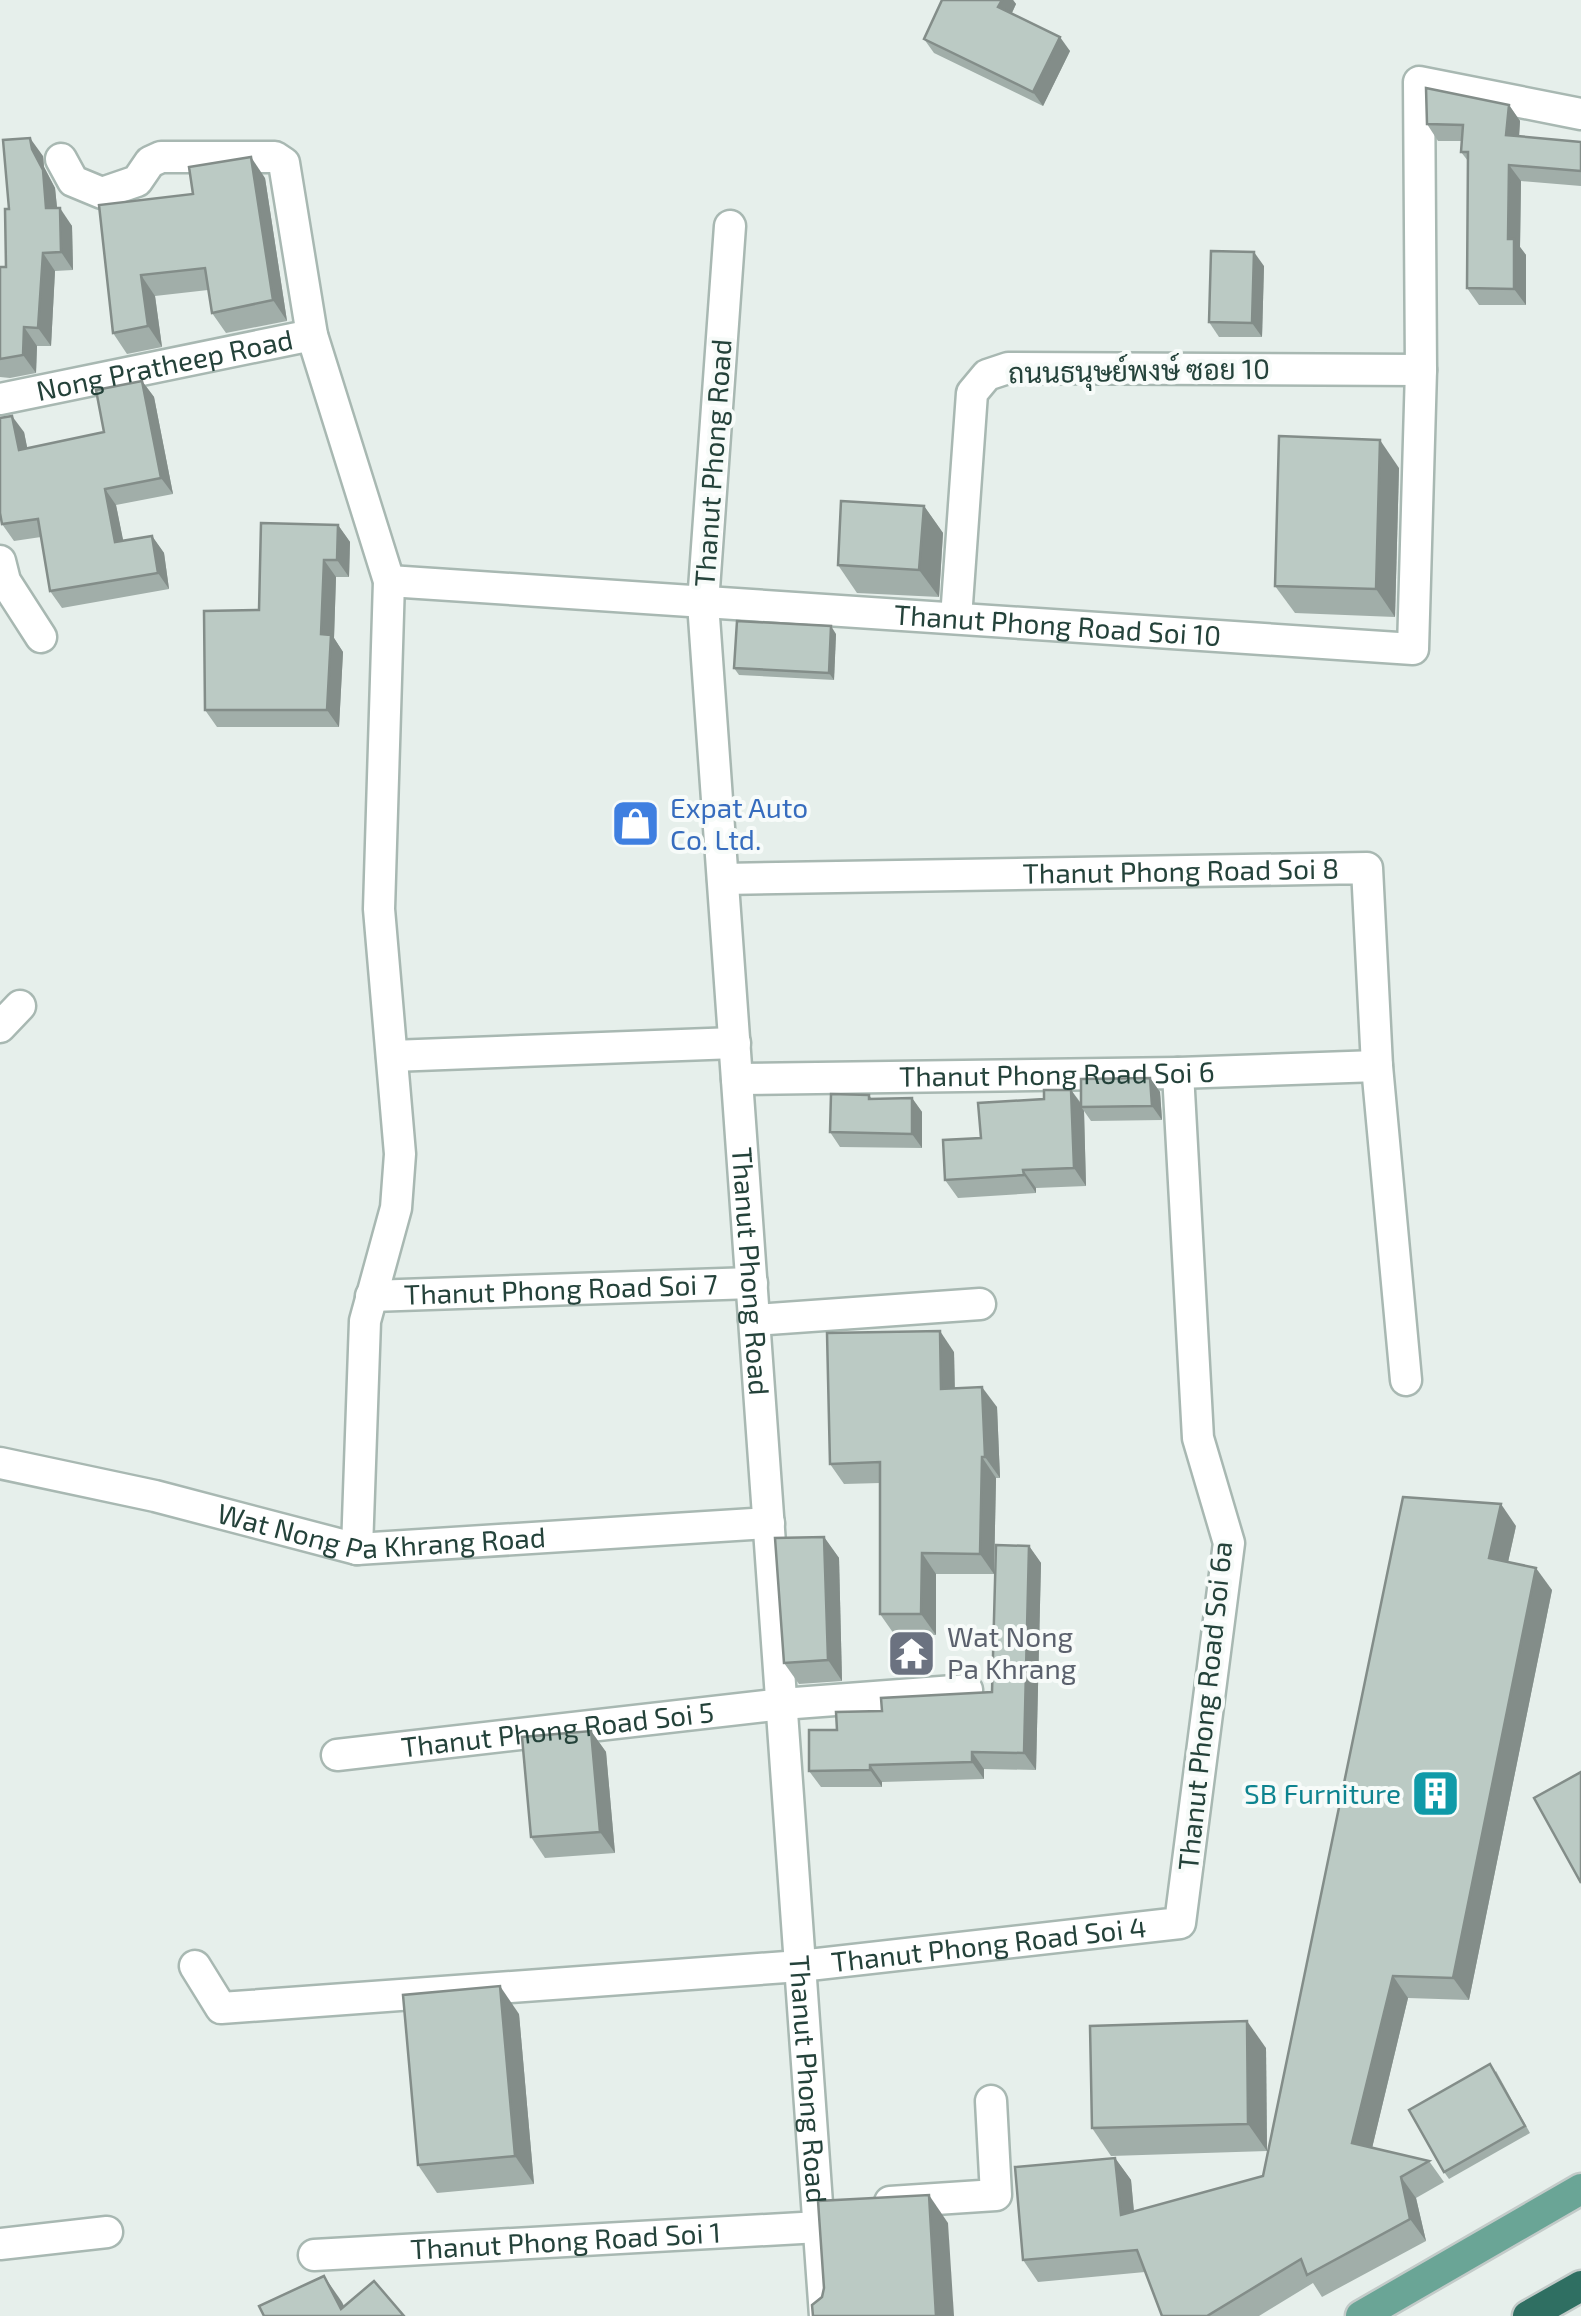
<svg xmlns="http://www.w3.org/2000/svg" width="1581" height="2316" font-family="'Exo 2',Sarabun,sans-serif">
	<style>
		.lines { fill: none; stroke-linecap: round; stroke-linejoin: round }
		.minor-casing { stroke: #a8b8b2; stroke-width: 35 }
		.major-casing { stroke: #c2cac8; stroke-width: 35 }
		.highway-casing { stroke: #c2cac8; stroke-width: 35 }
		.minor { stroke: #fff; stroke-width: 30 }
		.major { stroke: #6aa596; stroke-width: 30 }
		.highway { stroke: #2f6f62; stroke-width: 30 }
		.wall { fill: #a1aea9 }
		.shaded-wall { fill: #838d89 }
		.building { fill: #bbcac4; stroke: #838d89; stroke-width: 2.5 }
		.labels { text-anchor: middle; stroke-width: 8; stroke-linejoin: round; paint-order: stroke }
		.street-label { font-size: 28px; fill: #24423a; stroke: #f7fbf9 }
		.shop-label { font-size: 28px; fill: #366cbe; stroke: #f7fbf9; text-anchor: start }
		.worship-label { font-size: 28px; fill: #5b616d; stroke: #f7fbf9; text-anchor: start }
		.culture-label { font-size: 28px; fill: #0d838f; stroke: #f7fbf9; text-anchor: end }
	</style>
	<rect width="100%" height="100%" fill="#e6efeb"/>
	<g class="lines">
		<defs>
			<g id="minor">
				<path d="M61,159L73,181L102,193L137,181L150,162L161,157H275L284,163L312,335L389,581L379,909L400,1154L396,1208L365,1321L357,1549"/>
				<path id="s1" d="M730,226L703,603L825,2316"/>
				<path id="s2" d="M0,399L312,335"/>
				<path d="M0,561L5,581L41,637"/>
				<path id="s3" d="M389,581L1413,649L1421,370L1419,82L1581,114"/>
				<path d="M956,618L972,393L987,375L1008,368L1421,370"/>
				<path id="s4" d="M723,879L1367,868L1377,1066L1406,1380"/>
				<path d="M0,1027L20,1006"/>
				<path d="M392,1056L735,1043"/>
				<path id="s5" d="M737,1079L1178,1073L1377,1066"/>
				<path id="s6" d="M371,1296L752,1283"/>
				<path d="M754,1320L980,1304"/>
				<path id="s7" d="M0,1463L155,1496L357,1549L769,1523"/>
				<path id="s8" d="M337,1755L782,1704L967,1690"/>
				<path id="s9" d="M195,1966L221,2008L800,1966L1180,1923L1229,1543L1198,1438L1178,1073"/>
				<path d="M890,2202L996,2195L991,2101"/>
				<path d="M0,2244L107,2232"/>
				<path id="s10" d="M314,2255L819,2227"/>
			</g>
			<path id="major" d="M1361,2316L1581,2189"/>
			<path id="highway" d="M1528,2316L1581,2286"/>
		</defs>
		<use href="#minor" class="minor-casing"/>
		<use href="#major" class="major-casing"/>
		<use href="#highway" class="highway-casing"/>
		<use href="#minor" class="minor"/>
		<use href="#major" class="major"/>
		<use href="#highway" class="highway"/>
	</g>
	<g class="wall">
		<path d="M942,0H1013L1016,4L1012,13L1070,51L1043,106L934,53L924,39Z"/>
		<path d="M1509,105L1520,121L1519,136L1581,142V186L1521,181L1520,247L1526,255V305H1479L1467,288L1468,161L1461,152L1462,141H1438L1427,124Z"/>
		<path d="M43,156L44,167L55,188L57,208L72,226L73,270L55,271L51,346H37L36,373L10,378L0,377V267H6L9,209Z"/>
		<path d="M265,178L287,321L226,333L212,313L208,290L155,296L162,347L127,354L113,333L99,205L193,194Z"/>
		<path d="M1264,266L1262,337H1219L1209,322Z"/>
		<path d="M142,381L154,397L173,494L116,505L123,541L152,536L164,553L169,589L62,608L50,591L41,537L14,541L2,524L24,432L27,448L104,432Z"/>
		<path d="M1399,468L1395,617L1295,613L1275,586Z"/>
		<path d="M924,506L943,533L939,597L857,593L838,565Z"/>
		<path d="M338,525L350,542L349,577H336L334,638L343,652L339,727H217L205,710L259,610Z"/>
		<path d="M836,634L834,680L739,675L734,668Z"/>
		<path d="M1150,1078L1160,1092L1162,1120L1091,1121L1084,1111L1086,1186L1036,1188V1193L958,1198L945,1180L981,1138L1044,1099L1071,1090L1081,1103Z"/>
		<path d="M869,1095L872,1099L912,1098L922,1112V1148L840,1147L830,1132Z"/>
		<path d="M954,1352L955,1388L997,1407L1000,1478H996L994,1574H936V1635L894,1634L880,1614V1483L844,1484L830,1464Z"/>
		<path d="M1516,1526L1508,1562L1552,1590L1469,2000L1408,1998L1372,2148L1429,2161L1444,2182L1416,2198L1426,2241L1322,2297L1313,2283L1259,2316H1162L1145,2272L1038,2282L1023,2260L1115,2158L1131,2180L1134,2211L1263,2176Z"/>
		<path d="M824,1537L839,1558L842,1681L799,1684L784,1663Z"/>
		<path d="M1029,1546L1041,1563L1036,1770L984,1769V1779L882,1782V1787H821L809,1771L882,1711L992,1692Z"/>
		<path d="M591,1731L606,1752L615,1853L545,1858L531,1837Z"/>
		<path d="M519,2014L534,2184L437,2193L418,2165Z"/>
		<path d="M1266,2048L1267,2151L1111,2156L1092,2128Z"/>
		<path d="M1496,2071L1530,2133L1449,2179L1444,2172Z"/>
	</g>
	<g class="shaded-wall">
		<path d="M1002,0H1013L1016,4L1008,21L998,7Z"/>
		<path d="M1060,37L1070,51L1043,106L1033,92Z"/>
		<path d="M1509,105L1520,121L1518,152L1506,135Z"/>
		<path d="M30,138L43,156L44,167L55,188L59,226L46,208Z"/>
		<path d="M251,157L265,178L287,321L273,300Z"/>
		<path d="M1509,165L1521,181L1520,247L1526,255V305L1514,289L1508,239Z"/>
		<path d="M60,208L72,226L73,270L61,252Z"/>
		<path d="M1254,252L1264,266L1262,337L1252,323Z"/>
		<path d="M43,253L55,271L51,346L38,328Z"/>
		<path d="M141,275L155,296L162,347L148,326Z"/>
		<path d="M24,327L37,346L36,373L23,355Z"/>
		<path d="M142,381L154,397L173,494L161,478Z"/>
		<path d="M12,416L24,432L31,466L19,450Z"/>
		<path d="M1380,440L1399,468L1395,617L1376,589Z"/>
		<path d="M105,489L116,505L127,559L115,542Z"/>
		<path d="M924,506L943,533L939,597L919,570Z"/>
		<path d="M338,525L350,542L349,577L337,560Z"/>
		<path d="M152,536L164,553L169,589L158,573Z"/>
		<path d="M324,560L336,577L334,638L343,652L339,727L327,710L321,634Z"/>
		<path d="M831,626L836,634L834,680L829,673Z"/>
		<path d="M1150,1078L1160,1092L1162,1120L1152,1106Z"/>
		<path d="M1071,1090L1083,1107H1081L1084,1111L1086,1186L1074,1168Z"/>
		<path d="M912,1098L922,1112V1148L912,1134Z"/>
		<path d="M1023,1170L1036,1188V1193L1024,1175Z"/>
		<path d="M940,1331L954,1352L955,1409L941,1389Z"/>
		<path d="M982,1387L997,1407L1000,1478L985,1457Z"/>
		<path d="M982,1457L996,1478L994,1574L980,1554Z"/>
		<path d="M1501,1504L1516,1526L1504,1580L1489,1558Z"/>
		<path d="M824,1537L839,1558L842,1681L828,1660Z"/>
		<path d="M1029,1546L1041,1563L1036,1770L1024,1753Z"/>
		<path d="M922,1553L936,1574V1635L921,1614Z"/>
		<path d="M1536,1568L1552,1590L1469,2000L1453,1978Z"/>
		<path d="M591,1731L606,1752L615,1853L600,1832Z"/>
		<path d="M972,1752L984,1769V1779L972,1762Z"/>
		<path d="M870,1765L882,1782V1787L870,1770Z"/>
		<path d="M1393,1976L1408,1998L1368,2165L1352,2143Z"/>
		<path d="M500,1986L519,2014L534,2184L515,2156Z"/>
		<path d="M1247,2021L1266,2048L1267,2151L1248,2124Z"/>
		<path d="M1115,2158L1131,2180L1136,2236L1121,2215Z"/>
		<path d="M1401,2177L1416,2198L1426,2241L1410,2219Z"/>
		<path d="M929,2195L948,2223L954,2316H936Z"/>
		<path d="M324,2276L342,2302L349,2316L341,2309Z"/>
	</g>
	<g class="building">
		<path d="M942,0H1002L998,7L1060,37L1033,92L924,39Z"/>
		<path d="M1426,88L1509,105L1506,135L1581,142V171L1509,165L1508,239H1514V289L1467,288L1468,152H1461L1463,125L1427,124Z"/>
		<path d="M30,138L32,149L43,170L46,208H60L61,252L43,253L38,328L24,327L23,355L0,359V267H6L5,209H9L3,140Z"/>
		<path d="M251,157L273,300L212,313L205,268L141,275L148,326L113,333L99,205L193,194L189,167Z"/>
		<path d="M1211,251L1254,252L1252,323L1209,322Z"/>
		<path d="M142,381L161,478L105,489L115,542L152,536L158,573L50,591L38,519L2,524L0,513V418L12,416L19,450L104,432L96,390Z"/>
		<path d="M1279,436L1380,440L1376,589L1275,586Z"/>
		<path d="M841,501L924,506L919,570L838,565Z"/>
		<path d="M261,523L338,525L337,560H324L321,634L331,635L327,710H205L204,611L259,610Z"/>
		<path d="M737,621L831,626L829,673L734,668Z"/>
		<path d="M1150,1078L1152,1106L1081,1107V1079Z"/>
		<path d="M1044,1090H1071L1074,1168L1023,1170L1024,1175L945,1180L943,1140L981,1138L978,1103L1044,1099Z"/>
		<path d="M831,1094L869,1095V1099L912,1098V1134L830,1132Z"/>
		<path d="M940,1331L941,1389L982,1387L985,1457H982L980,1554L922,1553L921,1614H880V1462L830,1464L827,1333Z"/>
		<path d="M1403,1497L1501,1504L1489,1558L1536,1568L1453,1978L1393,1976L1352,2143L1429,2161L1401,2177L1410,2219L1307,2275L1301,2259L1207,2316H1162L1137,2250L1023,2260L1015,2167L1115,2158L1121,2215L1263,2176Z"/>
		<path d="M824,1537L828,1660L784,1663L775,1538Z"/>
		<path d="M996,1545L1029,1546L1024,1753L972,1752V1762L870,1765V1770L809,1771V1730H837L836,1712L882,1711L881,1698L992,1692Z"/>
		<path d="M591,1731L600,1832L531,1837L522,1737Z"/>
		<path d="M1581,1772V1883L1534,1798Z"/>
		<path d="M500,1986L515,2156L418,2165L403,1995Z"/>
		<path d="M1247,2021L1248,2124L1092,2128L1090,2026Z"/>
		<path d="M1490,2064L1525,2126L1444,2172L1409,2110Z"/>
		<path d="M929,2195L936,2316H813L812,2305L822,2297L824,2288L818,2201Z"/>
		<path d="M324,2276L341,2309L374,2281L404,2316H264L259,2306Z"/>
	</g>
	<defs>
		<symbol id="shop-square" viewBox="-11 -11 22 22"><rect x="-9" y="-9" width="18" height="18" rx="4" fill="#3f7fe0" stroke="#f7fbf9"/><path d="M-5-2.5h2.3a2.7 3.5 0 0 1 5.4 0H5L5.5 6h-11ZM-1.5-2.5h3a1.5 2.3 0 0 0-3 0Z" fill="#fff"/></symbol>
		<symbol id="temple-square" viewBox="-11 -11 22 22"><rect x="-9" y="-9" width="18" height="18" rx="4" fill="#6b7280" stroke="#f7fbf9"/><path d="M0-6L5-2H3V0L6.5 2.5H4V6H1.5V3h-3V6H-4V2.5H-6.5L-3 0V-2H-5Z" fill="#fff"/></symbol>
		<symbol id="building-square" viewBox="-11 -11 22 22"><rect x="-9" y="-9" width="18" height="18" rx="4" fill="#0f9aa8" stroke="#f7fbf9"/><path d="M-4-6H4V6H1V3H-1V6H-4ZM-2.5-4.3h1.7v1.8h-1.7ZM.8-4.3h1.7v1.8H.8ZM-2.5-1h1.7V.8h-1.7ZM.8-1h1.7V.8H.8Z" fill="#fff"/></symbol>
	</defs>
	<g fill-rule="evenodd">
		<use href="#shop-square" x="608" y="796" width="55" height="55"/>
		<use href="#temple-square" x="884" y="1626" width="55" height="55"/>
		<use href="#building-square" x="1408" y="1766" width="55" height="55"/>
	</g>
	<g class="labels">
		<g class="street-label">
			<text dy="10" stroke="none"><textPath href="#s2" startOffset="168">Nong Pratheep Road</textPath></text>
			<text transform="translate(1139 371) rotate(-1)" y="10">ถนนธนุษย์พงษ์ ซอย 10</text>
			<text transform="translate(713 463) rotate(-86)" y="10">Thanut Phong Road</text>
			<text dy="10" stroke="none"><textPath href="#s3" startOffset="670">Thanut Phong Road Soi 10</textPath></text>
			<text dy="10" stroke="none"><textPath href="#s4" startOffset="458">Thanut Phong Road Soi 8</textPath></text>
			<text dy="10" stroke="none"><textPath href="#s5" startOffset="320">Thanut Phong Road Soi 6</textPath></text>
			<text dy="10" stroke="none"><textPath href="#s1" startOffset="1048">Thanut Phong Road</textPath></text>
			<text dy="10" stroke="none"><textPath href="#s6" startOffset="190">Thanut Phong Road Soi 7</textPath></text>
			<text dy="10" stroke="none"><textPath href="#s7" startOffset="390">Wat Nong Pa Khrang Road</textPath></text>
			<text transform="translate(1205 1706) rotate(-84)" y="10">Thanut Phong Road Soi 6a</text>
			<text dy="10" stroke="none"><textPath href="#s8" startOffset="222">Thanut Phong Road Soi 5</textPath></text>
			<text dy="10" stroke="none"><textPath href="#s9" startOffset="820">Thanut Phong Road Soi 4</textPath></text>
			<text dy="10" stroke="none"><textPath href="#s1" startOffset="1858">Thanut Phong Road</textPath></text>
			<text dy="10" stroke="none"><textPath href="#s10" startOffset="252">Thanut Phong Road Soi 1</textPath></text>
		</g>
		<g class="shop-label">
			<text x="670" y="818">Expat Auto<tspan x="670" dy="32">Co. Ltd.</tspan></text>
		</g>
		<g class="worship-label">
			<text x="947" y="1647">Wat Nong<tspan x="947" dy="32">Pa Khrang</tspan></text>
		</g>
		<g class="culture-label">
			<text x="1401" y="1804">SB Furniture</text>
		</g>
	</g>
</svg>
